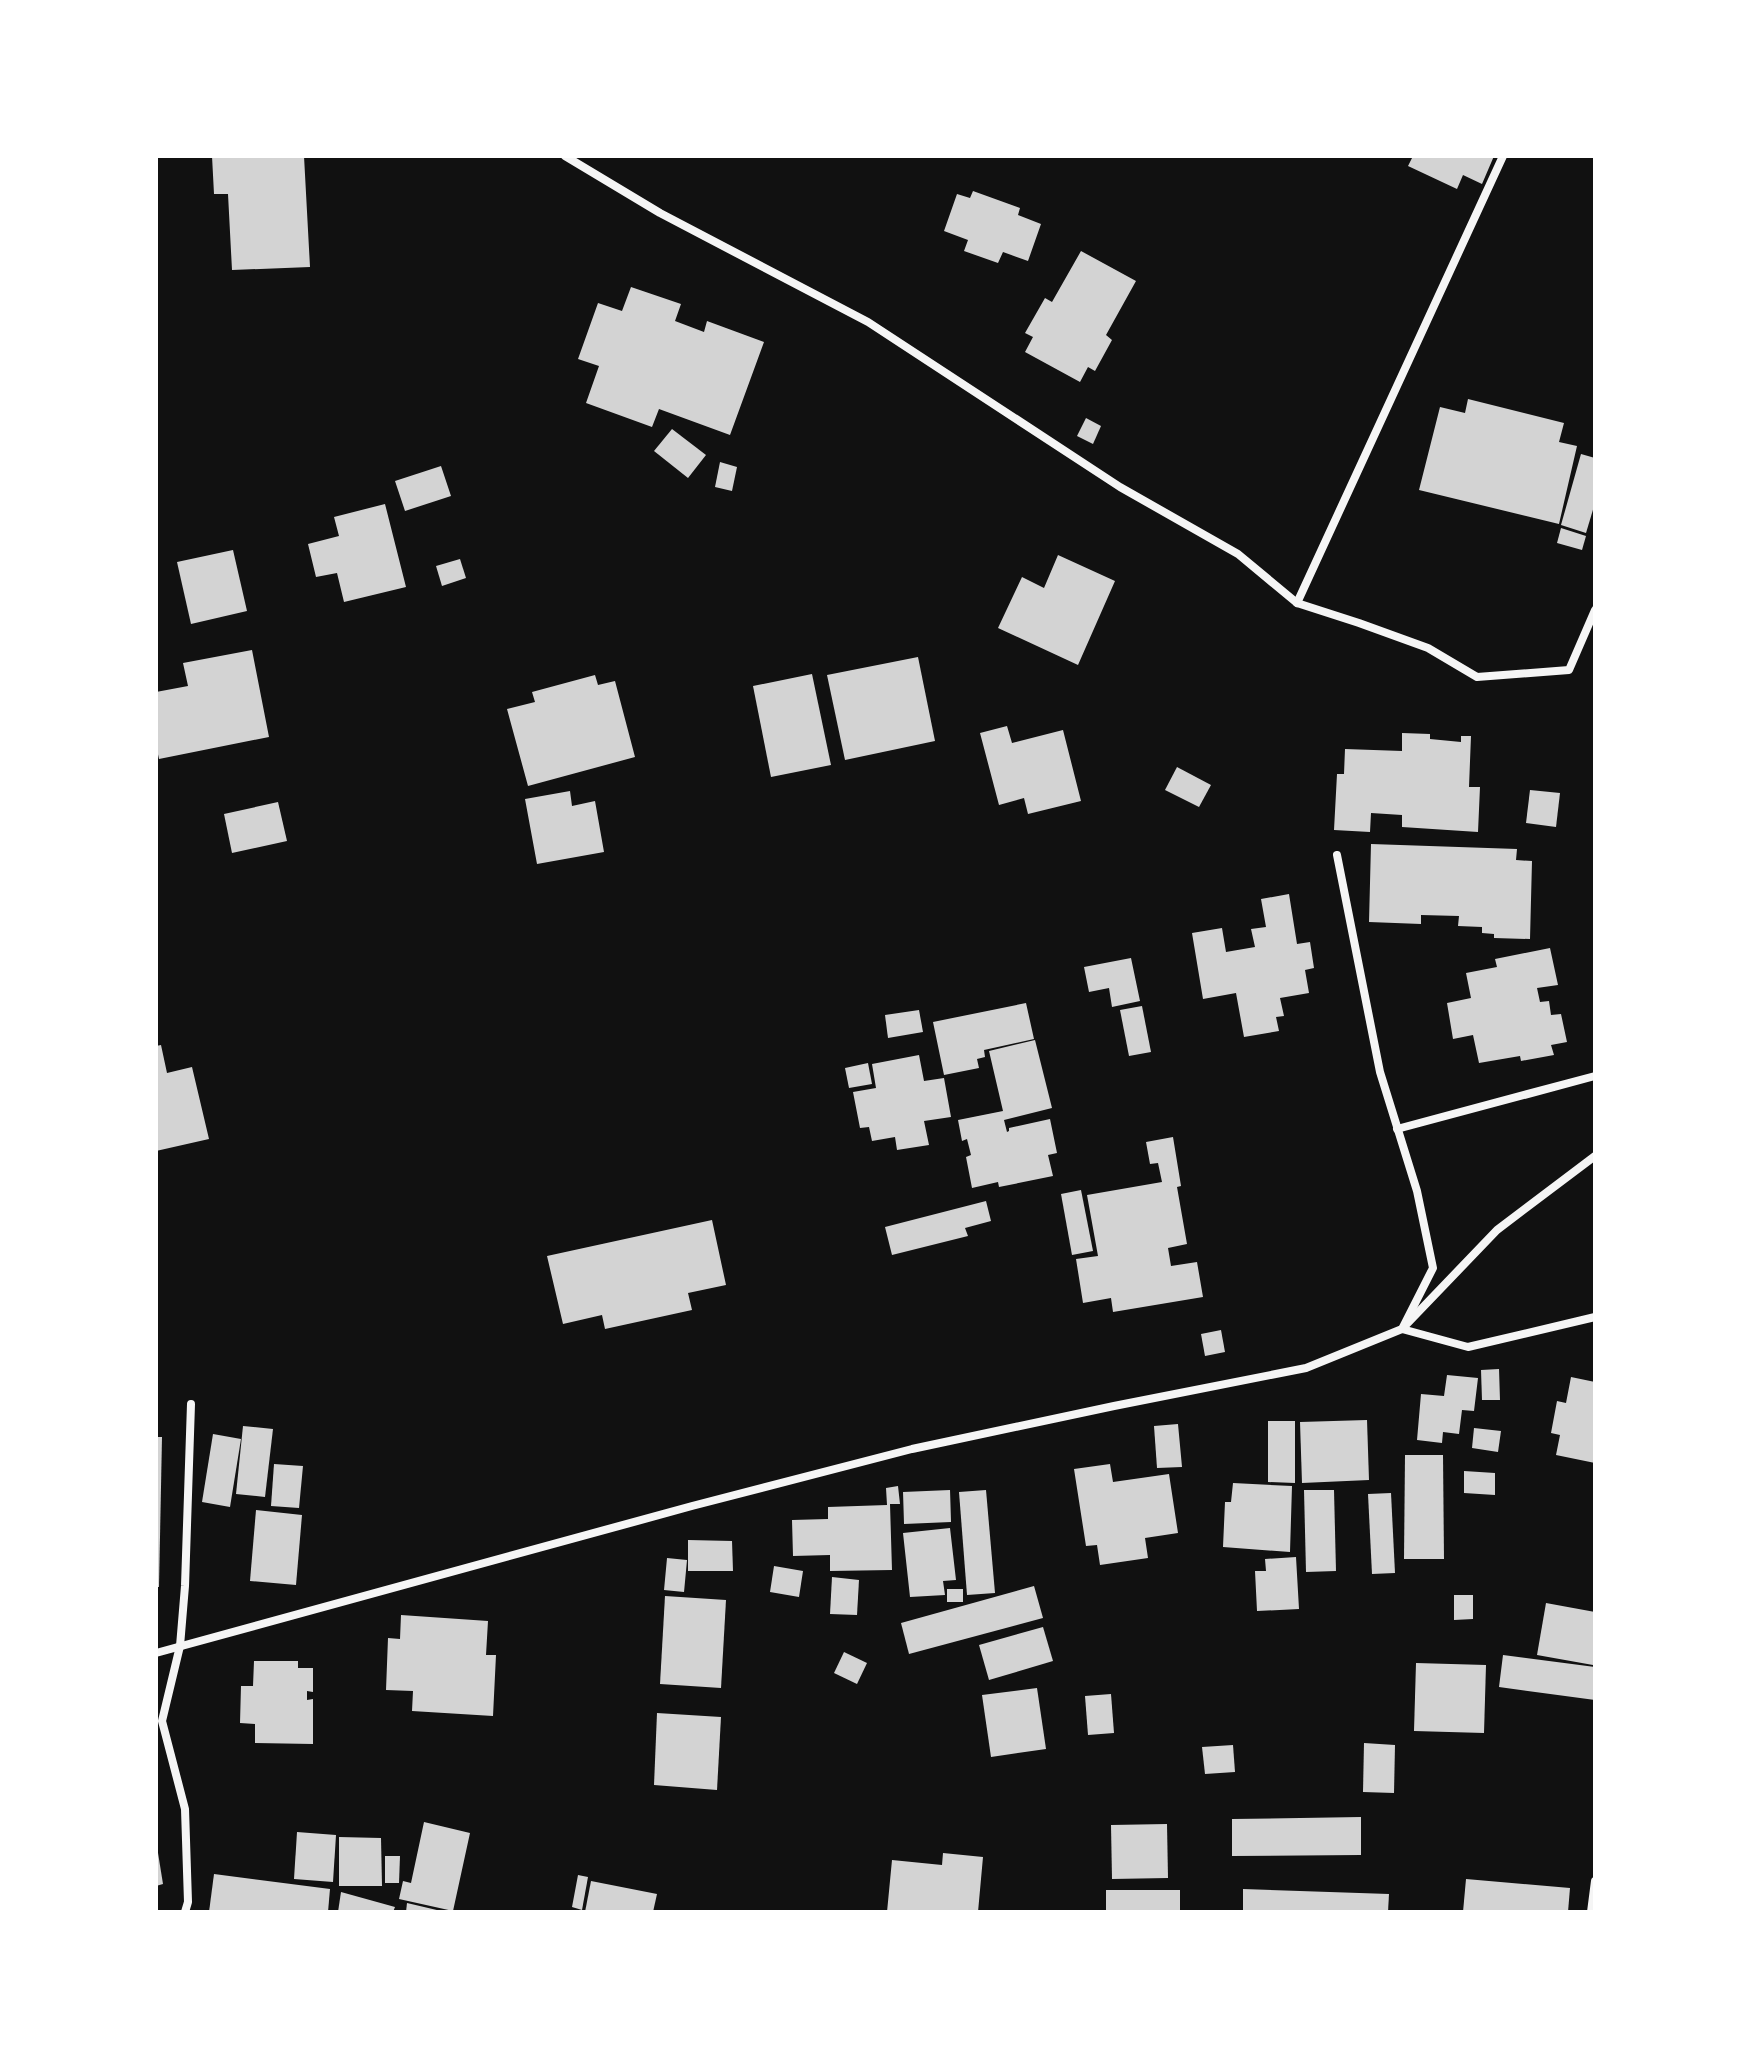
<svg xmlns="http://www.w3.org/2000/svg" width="1751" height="2068" font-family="'PT Sans Narrow',sans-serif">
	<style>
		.building { fill: #d3d3d3 }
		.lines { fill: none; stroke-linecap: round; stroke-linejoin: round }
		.minor { stroke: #f5f5f5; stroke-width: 8 }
	</style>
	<rect width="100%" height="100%" fill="#111"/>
	<g class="building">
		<path d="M212,156H304L310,267L232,270L228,194H214Z"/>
		<path d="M1413,156H1494L1482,184L1463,175L1457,189L1408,166Z"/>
		<path d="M973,191L1020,208L1018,215L1041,224L1028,261L1003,252L998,263L964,251L968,240L944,231L957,194L970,198Z"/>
		<path d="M1081,251L1136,281L1106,335L1112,340L1095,371L1088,367L1080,382L1025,352L1033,337L1025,333L1045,298L1052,302Z"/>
		<path d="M631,287L681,304L675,321L704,332L707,321L764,342L730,435L659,409L652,427L586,403L599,366L578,359L598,303L622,311Z"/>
		<path d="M1468,399L1564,423L1559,442L1577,446L1559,524L1419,490L1440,407L1465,413Z"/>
		<path d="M1086,418L1101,426L1093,444L1077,436Z"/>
		<path d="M672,429L706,455L688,478L654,451Z"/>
		<path d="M1581,454L1595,458V503L1586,533L1561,525Z"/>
		<path d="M720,462L737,467L732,491L715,487Z"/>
		<path d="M441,466L451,496L405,511L395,481Z"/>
		<path d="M385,504L406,587L344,602L337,573L316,577L308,544L339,536L334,517Z"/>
		<path d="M1561,528L1586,536L1582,550L1557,543Z"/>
		<path d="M233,550L247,611L191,624L177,562Z"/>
		<path d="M1058,555L1115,581L1078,665L998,628L1022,577L1044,588Z"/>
		<path d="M460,559L466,578L442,586L436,566Z"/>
		<path d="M252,650L269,737L159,759L156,745V692L188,686L183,663Z"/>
		<path d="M918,657L935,741L845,760L827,675Z"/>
		<path d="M812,674L831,765L771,777L753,686Z"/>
		<path d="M595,675L598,685L615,681L635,757L528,786L507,709L535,702L532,692Z"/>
		<path d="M1007,726L1012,743L1063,730L1081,801L1028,814L1024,798L999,805L980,733Z"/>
		<path d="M1402,733L1430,734V739L1461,742V736H1471L1469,787H1480L1478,832L1402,827V815L1371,813L1370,832L1334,830L1337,774H1344L1345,749L1402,751Z"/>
		<path d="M1177,767L1211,785L1199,807L1165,790Z"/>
		<path d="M1530,790L1560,793L1556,827L1526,823Z"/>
		<path d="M570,791L572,806L595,801L604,852L537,864L525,799Z"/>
		<path d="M278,802L287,841L232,853L224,814Z"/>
		<path d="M1371,844L1517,849L1516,860L1532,861L1530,939L1494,938V934L1482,933V927L1458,926L1459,916L1421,915V924L1369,922Z"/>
		<path d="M1289,894L1297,944L1310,942L1314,968L1305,970L1309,993L1280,998L1284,1016L1276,1017L1279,1031L1244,1037L1236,993L1203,999L1192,933L1222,928L1226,952L1255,947L1251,929L1266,927L1261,899Z"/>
		<path d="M1550,948L1558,985L1537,988L1540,1002L1549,1001L1551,1015L1561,1014L1567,1042L1551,1045L1554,1055L1521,1061L1520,1056L1479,1063L1473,1035L1453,1039L1447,1003L1471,998L1466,973L1497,967L1495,959Z"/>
		<path d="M1131,958L1140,1001L1112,1007L1109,988L1089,992L1084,967Z"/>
		<path d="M1026,1003L1034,1039L984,1050L985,1057L977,1059L979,1068L944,1075L933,1022Z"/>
		<path d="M1142,1006L1151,1052L1129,1056L1120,1010Z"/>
		<path d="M919,1010L923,1032L888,1038L885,1015Z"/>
		<path d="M1035,1040L1052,1108L1004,1120L1007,1132L1009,1131V1128L1050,1119L1057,1153L1048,1155L1053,1176L999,1187L998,1182L972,1188L966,1157L971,1155L967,1139L962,1141L958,1120L1003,1111L989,1051Z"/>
		<path d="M161,1045L167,1073L192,1067L209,1139L156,1151V1046Z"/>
		<path d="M919,1055L924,1081L944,1078L951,1117L924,1121L929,1145L897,1150L895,1137L872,1141L869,1127L860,1128L853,1092L876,1088L872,1064Z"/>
		<path d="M868,1063L872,1084L849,1088L845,1068Z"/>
		<path d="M1173,1137L1181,1186L1177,1187L1187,1244L1168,1248L1171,1266L1197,1262L1203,1297L1113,1312L1111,1298L1083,1303L1076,1259L1098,1256L1087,1195L1162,1182L1158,1163L1150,1164L1146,1142Z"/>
		<path d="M1081,1190L1093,1251L1072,1255L1061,1194Z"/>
		<path d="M986,1201L991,1221L965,1228L968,1236L892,1255L885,1227Z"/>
		<path d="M712,1220L726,1285L688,1293L692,1310L605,1329L602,1315L563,1324L547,1256Z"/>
		<path d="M1221,1330L1225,1352L1205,1356L1201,1334Z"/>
		<path d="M1499,1369L1500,1400H1482L1481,1370Z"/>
		<path d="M1447,1375L1478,1378L1474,1411L1462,1410L1459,1434L1443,1432L1442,1443L1417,1440L1421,1394L1444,1396Z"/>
		<path d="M1571,1377L1595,1382V1463L1556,1455L1560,1435L1551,1433L1557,1401L1566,1403Z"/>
		<path d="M1367,1420L1369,1480L1302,1483L1300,1422Z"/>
		<path d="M1268,1421H1295V1483L1268,1482Z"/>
		<path d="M1178,1424L1182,1467L1157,1468L1154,1426Z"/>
		<path d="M243,1426L273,1429L265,1497L236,1494Z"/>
		<path d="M1474,1428L1501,1431L1498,1452L1472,1448Z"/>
		<path d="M213,1434L241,1439L230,1507L202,1502Z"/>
		<path d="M156,1437H162L159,1587H156Z"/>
		<path d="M1405,1455H1443L1444,1559H1404Z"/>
		<path d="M274,1464L303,1466L299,1508L271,1506Z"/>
		<path d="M1110,1464L1113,1482L1169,1474L1178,1533L1145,1538L1148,1558L1100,1565L1097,1545L1086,1546L1074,1469Z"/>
		<path d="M1464,1471L1495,1473V1495L1464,1493Z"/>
		<path d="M1233,1483L1292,1486L1290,1552L1223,1547L1225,1502H1231Z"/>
		<path d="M898,1486L900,1504H890L892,1570L830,1571V1555L793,1556L792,1520L828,1519V1507L887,1505L886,1488Z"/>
		<path d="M950,1490L951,1522L904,1524L903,1492Z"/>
		<path d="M986,1490L995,1593L967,1595L959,1492Z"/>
		<path d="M1304,1490H1334L1336,1571L1306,1572Z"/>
		<path d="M1391,1493L1395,1573L1372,1574L1368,1494Z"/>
		<path d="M256,1510L302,1515L296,1585L250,1581Z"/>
		<path d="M950,1528L956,1580L943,1581L945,1595L910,1597L903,1533Z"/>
		<path d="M688,1540L732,1541L733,1571H688Z"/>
		<path d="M1296,1557L1299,1609L1257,1611L1255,1571H1266L1265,1559Z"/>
		<path d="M667,1558L687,1560L684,1592L664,1590Z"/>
		<path d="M774,1566L803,1571L799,1597L770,1592Z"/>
		<path d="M832,1577L859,1580L857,1615L830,1614Z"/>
		<path d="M1034,1586L1043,1618L909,1654L901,1623Z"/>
		<rect x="947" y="1589" width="16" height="13"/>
		<path d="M1454,1595H1473V1619L1454,1620Z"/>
		<path d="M665,1596L726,1600L721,1688L660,1684Z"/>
		<path d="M1546,1603L1595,1612V1650L1593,1665L1537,1655Z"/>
		<path d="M401,1615L488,1621L486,1655H496L493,1716L412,1711L413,1691L386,1690L388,1638L400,1639Z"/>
		<path d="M1043,1627L1053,1661L989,1680L979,1645Z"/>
		<path d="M844,1652L867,1663L857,1684L834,1673Z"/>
		<path d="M1503,1655L1595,1667V1700L1499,1687Z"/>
		<path d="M254,1661H298V1668H313V1692L307,1691V1700L313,1699V1744L255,1743V1724L240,1723L241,1686H253Z"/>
		<path d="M1416,1663L1486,1665L1484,1733L1414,1731Z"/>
		<path d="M1037,1688L1046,1749L991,1757L982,1695Z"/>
		<path d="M1111,1694L1114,1733L1088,1735L1085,1696Z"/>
		<path d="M657,1713L721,1717L717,1790L654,1785Z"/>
		<path d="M1364,1743L1395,1745L1394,1793L1363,1792Z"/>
		<path d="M1233,1745L1235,1772L1205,1774L1202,1747Z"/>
		<path d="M1361,1817V1855L1232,1856V1819Z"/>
		<path d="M424,1822L470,1833L453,1911L399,1899L403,1881L411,1883Z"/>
		<path d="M1167,1824L1168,1878L1112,1879L1111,1825Z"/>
		<path d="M297,1832L336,1835L333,1882L294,1879Z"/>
		<path d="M339,1837L381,1838L382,1886H339Z"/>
		<path d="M156,1853H158L163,1884L156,1886Z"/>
		<path d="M943,1853L983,1857L978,1912H887L892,1860L942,1865Z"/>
		<path d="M385,1856H400L399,1883H385Z"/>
		<path d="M214,1874L330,1889L328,1912H209Z"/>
		<path d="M578,1875L588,1877L582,1910L572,1907Z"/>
		<path d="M1466,1879L1570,1888L1568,1912H1463Z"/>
		<path d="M591,1881L657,1894L653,1912H585Z"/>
		<path d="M1243,1889L1389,1894L1388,1912H1243Z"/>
		<rect x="1106" y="1890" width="74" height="22"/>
		<path d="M341,1892L395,1907L393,1912H338Z"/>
		<path d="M407,1903L441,1911V1912H406Z"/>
	</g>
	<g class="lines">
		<g class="minor">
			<path d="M565,156L660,213L868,322L1120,487L1238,554L1297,603L1359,623L1428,648L1477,677L1569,670L1595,610"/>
			<path d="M1297,603L1503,156"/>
			<path d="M1397,1129L1595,1076"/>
			<path d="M1595,1156L1497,1230L1402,1329L1468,1347L1595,1317"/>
			<path d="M156,1653L692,1506L912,1449L1114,1406L1306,1368L1402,1329L1433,1268L1417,1191L1380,1072L1337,855"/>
			<path d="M185,1912L188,1902L185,1809L162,1721L180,1646L185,1586L191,1404"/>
			<path d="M1591,1912L1595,1881"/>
		</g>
	</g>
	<rect width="1751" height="2068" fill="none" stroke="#ffffff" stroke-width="316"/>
</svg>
